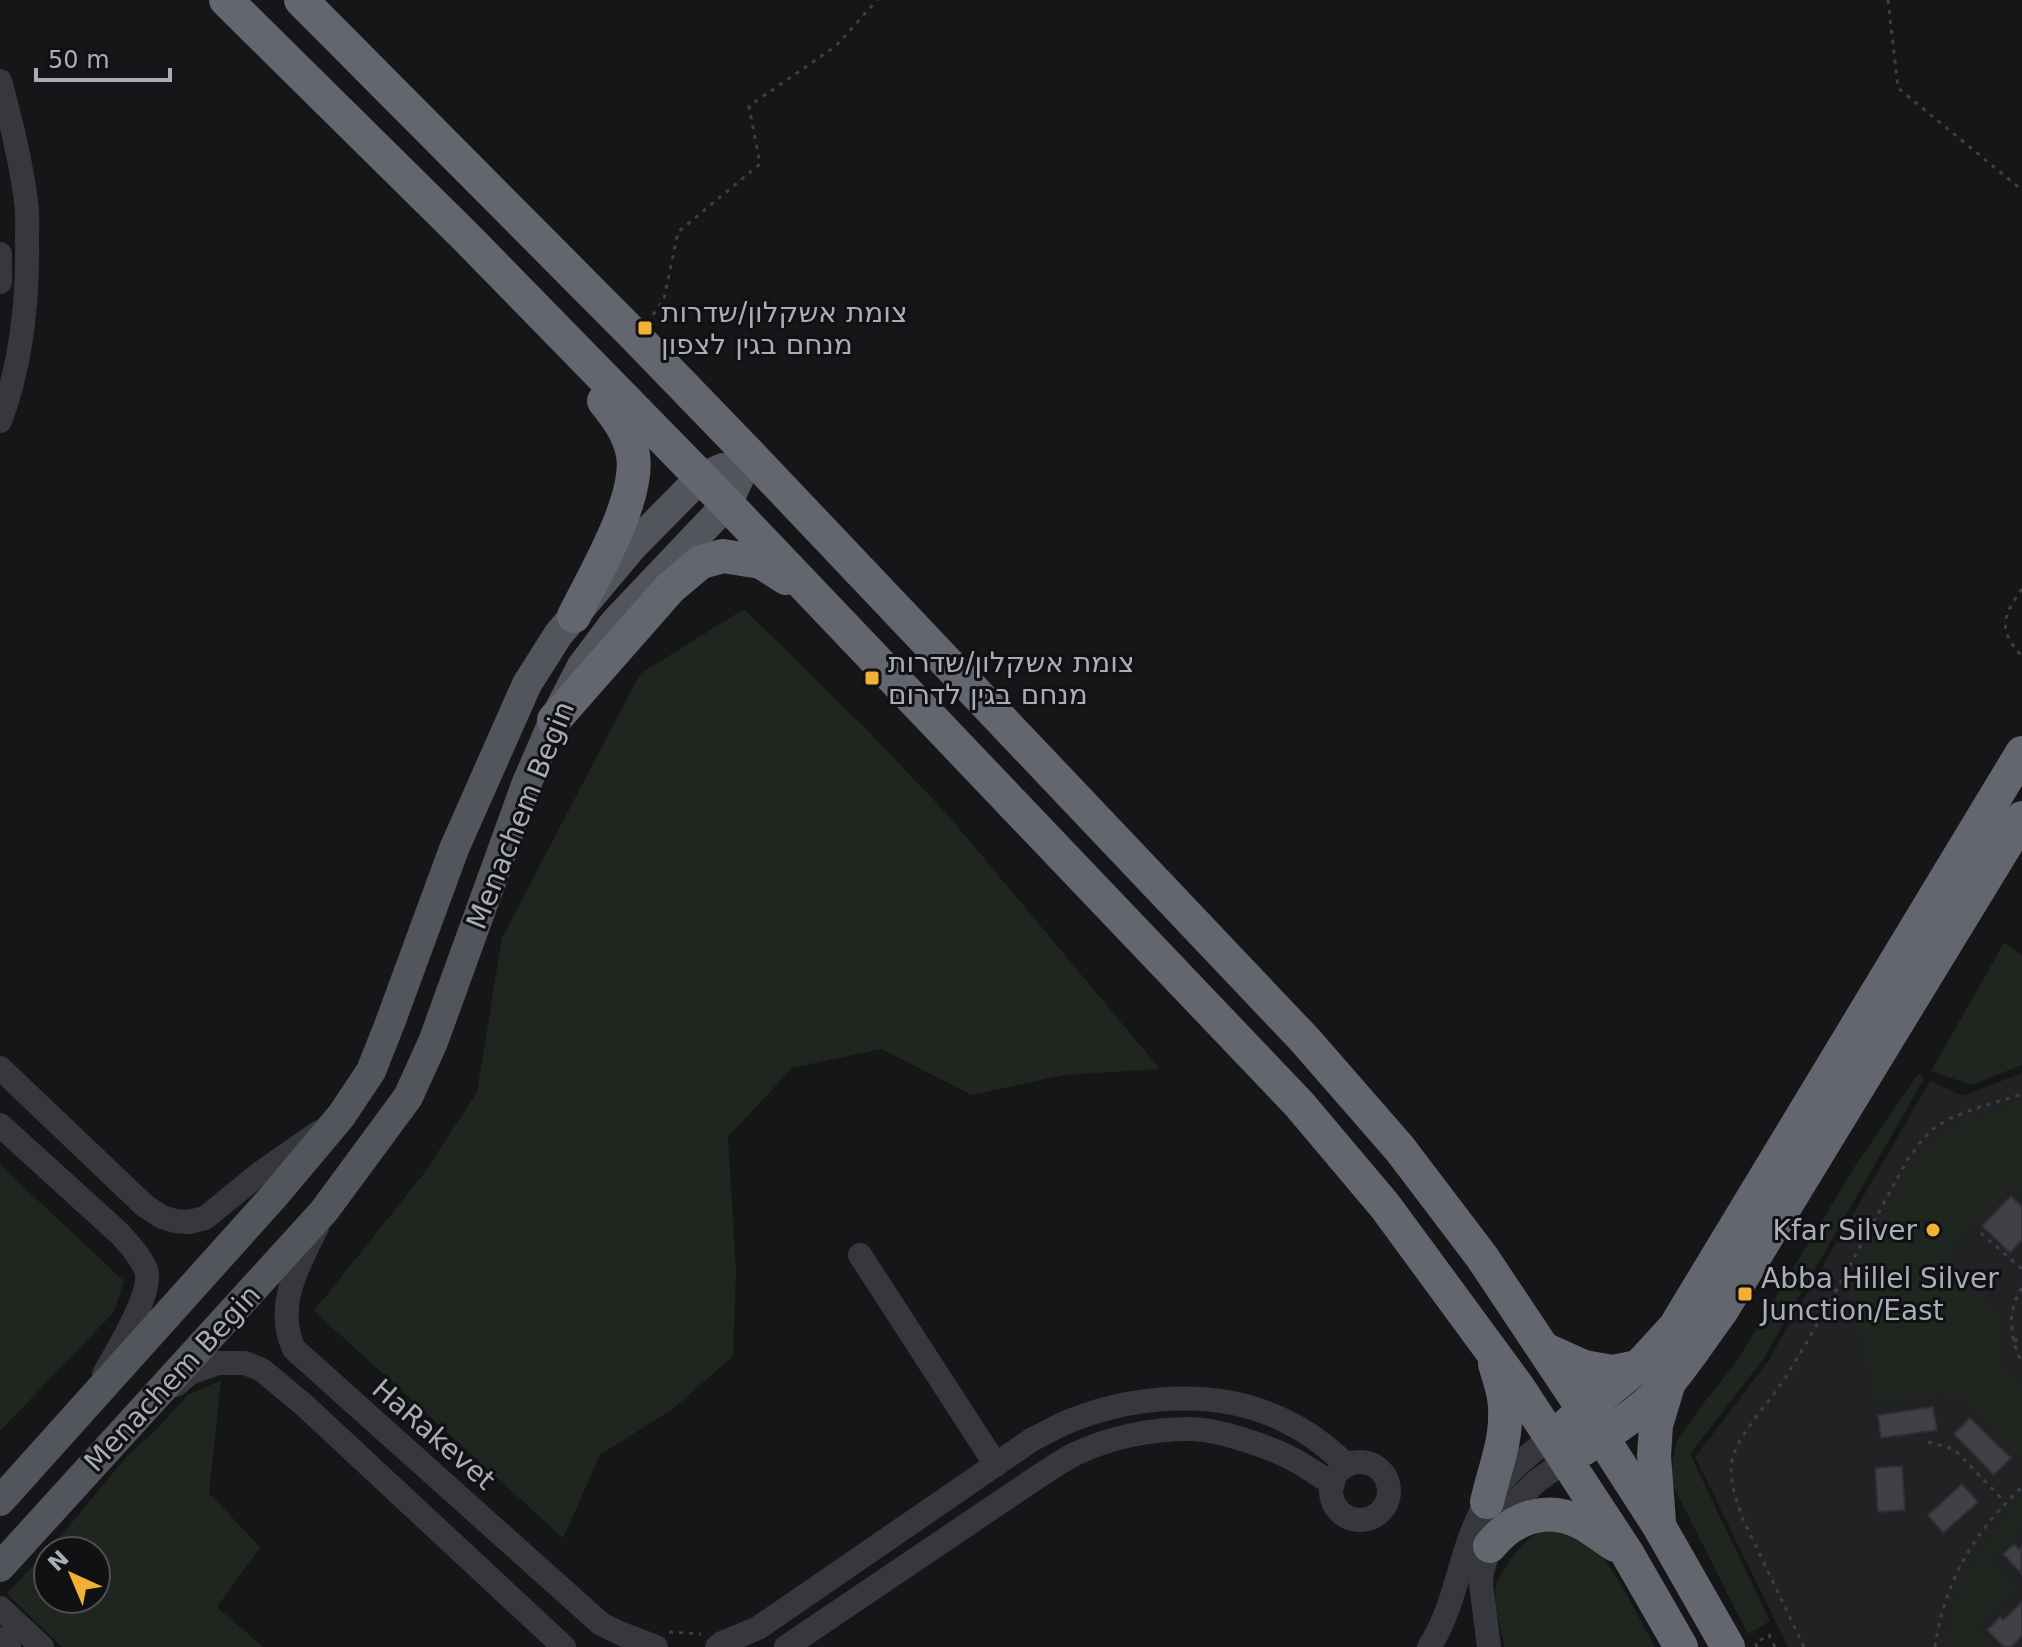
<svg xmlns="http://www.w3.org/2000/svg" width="2022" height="1647" font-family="'DejaVu Sans','Noto Sans Hebrew',sans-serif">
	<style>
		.built { fill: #222225 }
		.green { fill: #1e261f; fill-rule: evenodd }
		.building { fill: #404145; stroke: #303034; stroke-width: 2 }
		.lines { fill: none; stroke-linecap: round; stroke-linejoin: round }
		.path { stroke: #3d3f44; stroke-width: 3; stroke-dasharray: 4 6; stroke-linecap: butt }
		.minor { stroke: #37383d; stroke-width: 24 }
		.major { stroke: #53555c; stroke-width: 30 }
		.highway { stroke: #63666e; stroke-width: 34 }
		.poi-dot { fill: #f2b134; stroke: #111113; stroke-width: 3 }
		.labels { text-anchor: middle; stroke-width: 6; stroke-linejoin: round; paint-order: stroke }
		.poi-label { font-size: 28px; fill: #a8adb8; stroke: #111113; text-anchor: start }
		.street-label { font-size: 28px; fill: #a8adb8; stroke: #111113 }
	</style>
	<rect width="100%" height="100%" fill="#161618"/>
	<path class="built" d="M2022,1073V1647H1788L1695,1457L1767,1363L1930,1081L1963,1096Z"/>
	<g class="green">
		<path d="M744,609L868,731L947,814L1160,1069L1064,1075L972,1095L881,1049L792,1068L728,1137L736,1272L733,1356L674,1408L600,1455L563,1538L314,1311L425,1172L477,1092L502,938L640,674Z"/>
		<path d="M2004,943L2022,955V1065L1971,1085L1931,1071Z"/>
		<path d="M1919,1073L1924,1079L1764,1358L1690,1454L1770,1621L1748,1634L1671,1482L1673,1459L1677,1441L1706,1400L1735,1364L1857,1163Z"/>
		<path d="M2022,1102V1196L2010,1186L1939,1262L2000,1317C1996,1351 1993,1365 2022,1386V1457L1968,1401C1941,1389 1905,1400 1877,1404L1847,1284L1910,1170L1928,1147L1943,1133L1973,1119Z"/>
		<path d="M0,1165L124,1281L114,1312L0,1431Z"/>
		<path d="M221,1380L209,1493L260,1547L217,1607L263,1647H62L7,1594L69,1526L128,1455L155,1431L188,1395ZM48,1551H96V1599H48Z"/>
		<path d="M2022,1494V1529L1991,1559L2017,1586L1976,1629L1993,1647H1947L1951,1612L1963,1578L2013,1504Z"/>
		<path d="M1556,1525L1593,1544L1618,1579L1655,1647H1505C1501,1632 1493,1600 1496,1585C1497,1580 1502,1573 1505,1568C1518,1547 1532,1532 1556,1525Z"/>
	</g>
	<g class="building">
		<path d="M2011,1196L2022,1207V1240L2010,1253L1982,1226Z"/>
		<path d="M1933,1407L1937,1430L1881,1438L1878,1415Z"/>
		<path d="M1970,1418L2011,1458L1994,1475L1954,1434Z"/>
		<path d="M1902,1466L1905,1510L1878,1512L1875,1468Z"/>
		<path d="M1962,1484L1978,1502L1943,1533L1928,1515Z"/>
		<path d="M2014,1544L2019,1549L2022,1546L2021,1573L2003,1554Z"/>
		<path d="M2022,1602V1636L2011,1647H2004L1987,1630L2000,1617L2003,1620Z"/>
	</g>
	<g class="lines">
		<g class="path">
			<path d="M1888,0L1898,88L2022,190"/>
			<path d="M653,315L664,299L678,232L760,164L749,106L836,46L877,0"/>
			<path d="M2022,589C2003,615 1997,630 2022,656"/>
			<path d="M1981,1233L2022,1269"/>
			<path d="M2022,1288C2006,1312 2010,1338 2022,1363"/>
			<path d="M2014,1341L2022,1338"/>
			<path d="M1928,1442L1954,1449L2004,1501"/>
			<path d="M669,1632L701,1634"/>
			<path d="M1757,1647L1755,1643L1769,1635L1775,1647"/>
			<path d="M1804,1647L1742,1517C1736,1498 1727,1477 1733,1457C1741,1430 1772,1400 1787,1375C1830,1305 1868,1231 1908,1159C1916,1149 1923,1137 1933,1129C1953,1113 1997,1102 2022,1094"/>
			<path d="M1935,1647C1944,1582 1974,1532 2022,1487"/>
		</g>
		<g class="minor">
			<path d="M0,81C11,121 21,160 26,202C28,214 27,227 27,239C28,300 22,363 0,421"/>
			<path d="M0,254V282"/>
			<path d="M0,1068L145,1206L162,1217L175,1221L189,1222L205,1218L259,1174L319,1132"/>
			<path d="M0,1125L120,1234C130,1245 140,1256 146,1270C154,1293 116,1352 104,1374"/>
			<path d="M317,1227C298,1267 274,1305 294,1349L601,1624L622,1634L656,1647"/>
			<path d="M860,1255L996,1465"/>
			<path d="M176,1385L190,1373L218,1363H245L262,1370L304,1405L564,1647"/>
			<circle cx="1360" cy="1491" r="29"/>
			<path d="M0,1608L42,1647"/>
			<path d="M0,1639L9,1647"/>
			<path d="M717,1647L722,1643L758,1628L1033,1439C1046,1433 1059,1425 1072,1420C1141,1393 1227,1388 1293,1425C1313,1435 1331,1451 1347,1465"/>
			<path d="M786,1647L1033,1480C1047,1471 1061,1461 1075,1454C1110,1437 1152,1429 1190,1429C1217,1429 1272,1447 1296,1461C1309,1468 1321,1477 1333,1484"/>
			<path d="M1429,1647C1458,1603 1459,1548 1486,1503C1503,1475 1526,1456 1552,1437"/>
			<path d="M1489,1647L1481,1584L1482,1571L1490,1546L1508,1512L1519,1498L1537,1481L1566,1460"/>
		</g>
		<g class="major">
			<path d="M0,1501L273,1197L341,1116L371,1071L390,1023L454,849L527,684L558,635L632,547L700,478L723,468"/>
			<path d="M0,1567L324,1211L408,1097L433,1042L526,785L554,720L582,666L615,622L727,504L750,455"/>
		</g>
		<g class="highway">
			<path d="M226,0L467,238L727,504L1299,1104L1385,1206L1518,1387L1627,1553L1681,1647"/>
			<path d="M301,0L633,334L750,455L1305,1040L1400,1149L1482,1257L1594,1425L1659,1526L1728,1647"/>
			<path d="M574,616C594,576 640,499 633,455C629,433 617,417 604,401"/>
			<path d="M554,720L670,588L701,562L723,556L761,562L786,578"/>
			<path d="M1544,1349L1584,1367L1613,1372L1638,1367"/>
			<path d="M1568,1424L1643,1362L1675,1327L2022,753"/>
			<path d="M1583,1449C1614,1430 1645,1409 1669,1382C1688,1360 1704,1334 1722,1310L2022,818"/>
			<path d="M1487,1502C1494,1470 1507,1442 1505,1408C1505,1394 1499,1378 1495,1364"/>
			<path d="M1659,1522L1654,1456L1656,1425L1668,1385"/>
			<path d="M1490,1546C1513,1517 1548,1505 1582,1523C1593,1529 1604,1538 1615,1545"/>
		</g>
	</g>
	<g class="poi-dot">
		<rect x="637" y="320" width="16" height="16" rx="4"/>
		<rect x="864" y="670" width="16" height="16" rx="4"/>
		<circle cx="1933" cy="1230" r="8"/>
		<rect x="1737" y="1286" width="16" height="16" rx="4"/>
	</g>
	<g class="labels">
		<g class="poi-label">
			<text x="661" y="322">צומת אשקלון/שדרות<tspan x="661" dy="32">מנחם בגין לצפון</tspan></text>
			<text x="888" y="672">צומת אשקלון/שדרות<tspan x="888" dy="32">מנחם בגין לדרום</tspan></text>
			<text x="1917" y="1240" text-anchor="end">Kfar Silver</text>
			<text x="1761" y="1288">Abba Hillel Silver<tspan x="1761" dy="32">Junction/East</tspan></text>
		</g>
		<g class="street-label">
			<text transform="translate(520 815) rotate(-68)" y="10">Menachem Begin</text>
			<text transform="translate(172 1378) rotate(-47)" y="10">Menachem Begin</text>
			<text transform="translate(434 1434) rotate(41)" y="10">HaRakevet</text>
		</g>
	</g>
	<g transform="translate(72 1575) rotate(316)"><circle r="38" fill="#111113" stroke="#4d4f55" stroke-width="2"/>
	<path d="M0-6L14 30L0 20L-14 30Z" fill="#f2b134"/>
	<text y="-12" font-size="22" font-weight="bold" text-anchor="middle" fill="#a8adb8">N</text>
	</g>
	<path d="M36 68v12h134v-12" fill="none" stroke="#a8adb8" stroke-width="4"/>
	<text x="48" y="68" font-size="24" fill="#a8adb8" stroke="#111113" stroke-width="6" paint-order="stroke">50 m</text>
</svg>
